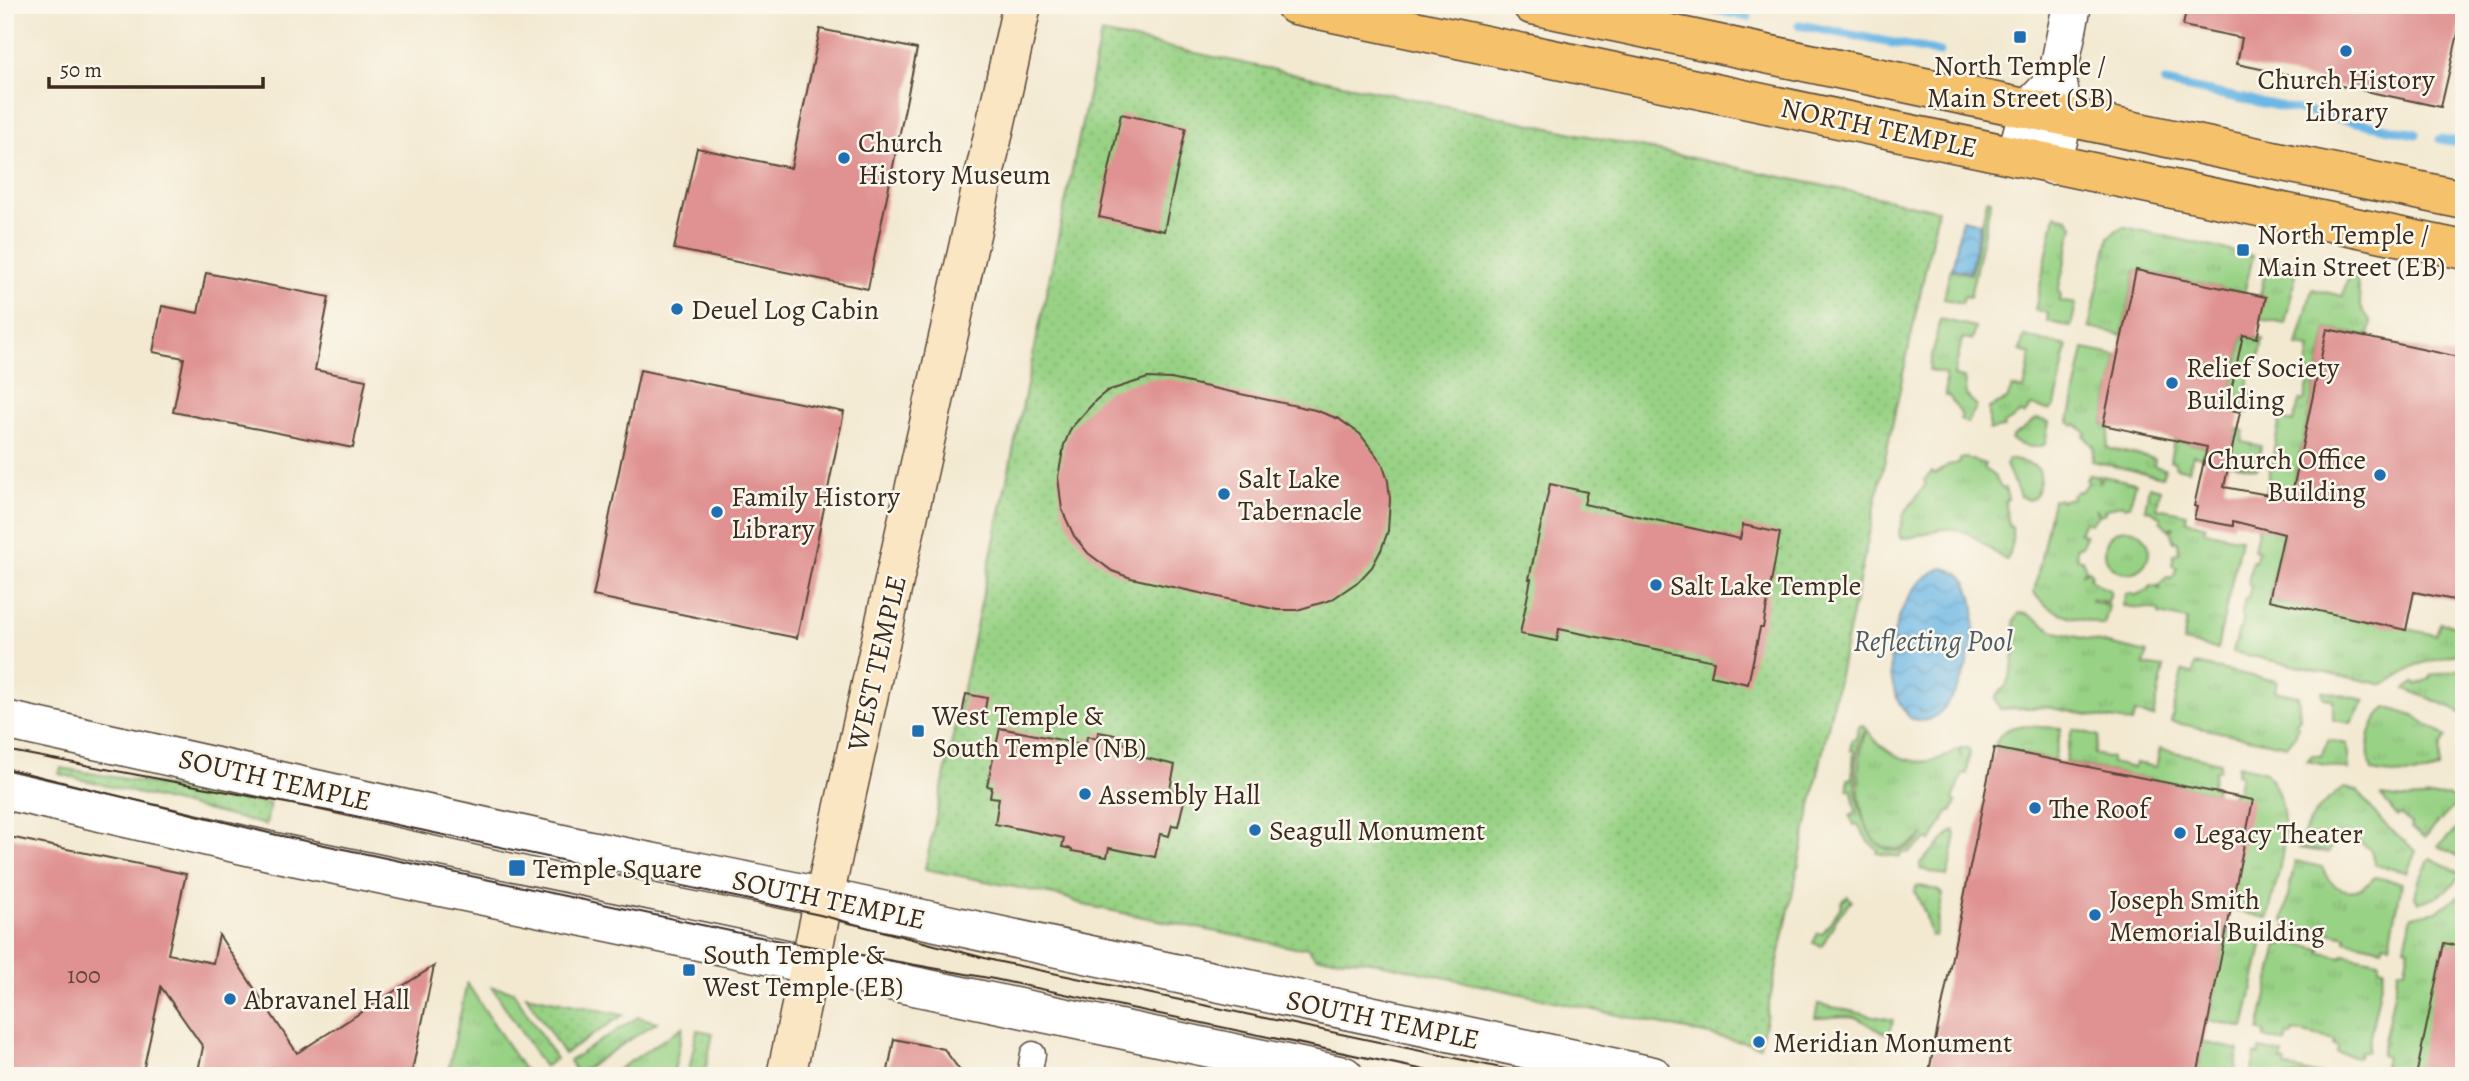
<svg xmlns="http://www.w3.org/2000/svg" width="2469" height="1081" font-family="Alegreya,serif">
	<style>
		.grass { fill: url(#grass-tufts); stroke: #6a7e52; stroke-width: 2 }
		.park { fill: url(#park-dots); stroke: #6a7e52; stroke-width: 2 }
		.water { fill: url(#water-waves); stroke: #547082; stroke-width: 2 }
		.lines { fill: none; stroke-linecap: round; stroke-linejoin: round }
		.stream { stroke: #6cb7e5; stroke-width: 9 }
		.building { fill: #df9291 }
		.pedestrian-casing { stroke: #574739; stroke-width: 27 }
		.tertiary-casing { stroke: #574739; stroke-width: 41 }
		.secondary-casing { stroke: #574739; stroke-width: 41 }
		.primary-casing { stroke: #574739; stroke-width: 41 }
		.pedestrian { stroke: #fff; stroke-width: 24 }
		.tertiary { stroke: #fff; stroke-width: 38 }
		.secondary { stroke: #fbe6c4; stroke-width: 38 }
		.primary { stroke: #f5c16b; stroke-width: 38 }
		.tram { stroke: #3b2a1e; stroke-width: 2 }
		.poi-dot { fill: #1f6fb2; stroke: #fbf7ec; stroke-width: 2.5 }
		.labels { text-anchor: middle; stroke-width: 5; stroke-linejoin: round; paint-order: stroke }
		.number-label { font-size: 24px; fill: #64443b }
		.poi-label { font-size: 28px; fill: #3b2a1e; stroke: #fbf7ec; text-anchor: start }
		.street-label { font-size: 28px; fill: #3b2a1e; stroke: #fbf7ec }
		.water-label { font-size: 30px; font-style: italic; fill: #4c5b64; stroke: #fbf7ec }
	</style>
	<defs>
		<pattern id="grass-tufts" width="24" height="20" patternUnits="userSpaceOnUse" patternTransform="scale(1.75)"><rect width="24" height="20" fill="#98d285"/><path d="M3 7l-1-3M5 7V3M7 7l1-3M15 17l-1-3M17 17v-4M19 17l1-3" fill="none" stroke="#84b472"/></pattern>
		<pattern id="park-dots" width="8" height="8" patternUnits="userSpaceOnUse" patternTransform="scale(1.75)"><rect width="8" height="8" fill="#98d285"/><path d="M2 2h.1M6 6h.1" fill="none" stroke="#84b472" stroke-width="1.8" stroke-linecap="round"/></pattern>
		<pattern id="water-waves" width="16" height="10" patternUnits="userSpaceOnUse" patternTransform="scale(1.75)"><rect width="16" height="10" fill="#6cb7e5"/><path d="M0 5q4-4 8 0t8 0" fill="none" stroke="#5a95b9"/></pattern>
	</defs>
	<rect width="100%" height="100%" fill="#fbf7ec"/>
	<filter id="ink" filterUnits="userSpaceOnUse"><feTurbulence type="fractalNoise" baseFrequency=".0143" numOctaves="2"/><feDisplacementMap in="SourceGraphic" scale="14" xChannelSelector="R" yChannelSelector="G"/><feConvolveMatrix kernelMatrix="1 2 1 2 8 2 1 2 1" color-interpolation-filters="sRGB"/></filter>
	<filter id="wash" filterUnits="userSpaceOnUse"><feTurbulence type="fractalNoise" baseFrequency=".00686" numOctaves="4" result="noise"/><feDisplacementMap in="SourceGraphic" scale="28" xChannelSelector="R" yChannelSelector="G"/><feGaussianBlur stdDeviation="1.57" result="paint"/><feColorMatrix in="noise" values="0 0 0 0 0 0 0 0 0 0 0 0 0 0 0 0 0 1.4 0 .05"/><feComposite in="paint" operator="in"/></filter>
	<g filter="url(#wash)">
		<rect width="100%" height="100%" fill="#f3e9d1"/>
		<g class="grass">
			<path d="M1987,199L1991,200L1970,297L1964,296L1962,303L1944,299L1950,270L1971,274Z"/>
			<path d="M2055,215L2068,218L2073,226L2058,292L2061,293L2060,301L2076,304L2071,327L2047,321L2048,313L2035,310Z"/>
			<path d="M2125,227L2253,256L2244,293L2136,270L2122,335L2089,327L2109,237L2118,229Z"/>
			<path d="M2268,258L2298,265L2285,324L2261,319L2260,296Z"/>
			<path d="M2348,275L2356,276L2361,307L2371,322L2369,337L2327,329L2269,600L2436,635L2440,623L2463,627L2464,625V652L2416,665L2384,685L2233,652L2239,629H2241L2244,618L2241,617L2245,598H2248L2251,585L2248,584L2252,561L2255,562L2258,551L2254,550L2280,419L2293,422L2300,400L2304,401L2311,374L2306,372L2310,348L2297,346L2312,289L2343,296Z"/>
			<path d="M1940,319L1975,327L1972,340L1962,339L1954,376L1964,378L1966,395L1977,406L1967,423L1960,419L1962,416L1949,396H1946L1945,374L1929,370Z"/>
			<path d="M2243,335L2263,339L2259,361L2255,360L2249,373V390L2253,391L2248,413L2227,409Z"/>
			<path d="M2024,336L2067,346L2055,406L2050,410L2031,406L2024,415L2022,413L2003,425L2004,428L1989,430V408L2007,400L2012,387L2024,390L2031,354L2020,351Z"/>
			<path d="M2084,349L2118,356L2103,425L2110,427L2107,448L2155,459L2154,466L2165,469L2163,477L2092,461L2094,447L2084,436L2086,433L2076,424L2074,426L2069,422Z"/>
			<path d="M2037,419L2049,422L2045,444C2037,450 2018,446 2011,439L2013,436Z"/>
			<path d="M2237,429L2244,430L2242,442L2261,446L2257,469L2193,455L2189,470L2175,467V462L2170,461L2174,440L2231,452Z"/>
			<path d="M1966,458L1985,464L1983,468L1994,476L2002,489L2005,488L2008,499L2005,501L2009,526L2012,527C2012,537 2014,552 2006,560C1990,552 1978,535 1959,530C1936,524 1913,542 1900,537L1899,532L1904,514L1926,484L1924,480L1932,472L1935,474L1948,465L1960,463V459Z"/>
			<path d="M2009,459C2037,465 2049,466 2034,498L2028,500L2020,496L2006,465Z"/>
			<path d="M2089,474L2099,476L2098,481L2100,482L2102,476L2136,483L2129,506L2124,507L2122,504L2104,510L2105,513L2100,515L2095,509L2098,516L2090,524L2084,521L2079,532L2085,535L2082,546L2076,547L2077,558L2082,559L2086,569L2081,574L2089,570L2092,575L2090,577C2099,588 2102,586 2111,591L2108,602L2092,599L2091,601L2109,606L2104,625C2081,619 2048,615 2034,593L2053,499H2059L2061,501L2073,497L2072,494L2078,491L2080,492L2089,482L2086,480Z"/>
			<path d="M2149,486L2160,489L2157,508L2187,514L2186,521L2206,526L2205,531L2241,539L2217,649L2183,642L2187,620L2159,614V610L2123,606L2126,594L2133,593L2134,596L2150,589V587L2155,585L2160,590L2158,585L2167,577L2172,578L2177,568L2172,565L2174,554L2179,553L2178,542H2174L2170,530L2174,528L2173,526L2168,529L2160,521L2161,518L2151,510L2145,509Z"/>
			<circle cx="2127" cy="551" r="22"/>
			<path d="M2019,613L2027,614L2056,632L2147,653L2144,665L2164,668L2153,717L2135,713L2132,723L2046,707L2000,709L1995,699L1997,694L2006,686L2012,669L2017,637L2014,622Z"/>
			<path d="M2195,664L2277,681L2275,691L2298,696L2300,718L2296,722L2298,727L2295,735L2287,746L2171,722L2182,671L2193,674Z"/>
			<path d="M2460,669L2464,671V716L2451,707L2405,689L2415,682L2416,685L2430,679V676Z"/>
			<path d="M2322,691L2365,700L2351,723L2333,720V700L2324,698Z"/>
			<path d="M2386,707L2416,717L2446,737L2441,747L2439,769C2419,778 2393,775 2372,771C2365,746 2367,726 2386,707Z"/>
			<path d="M1862,725L1867,729C1838,765 1866,897 1925,834C1917,839 1908,848 1897,849C1853,853 1853,758 1866,732L1868,731C1889,761 1927,772 1958,749L1961,758L1960,748H1967L1970,751L1967,774L1963,773L1953,800L1956,802L1952,811H1949L1931,841L1928,839L1909,852L1900,854V857L1877,853L1878,850L1868,841L1858,825L1854,826L1850,816L1856,813L1852,790L1848,789V779L1852,778L1854,751L1850,750L1852,739H1856L1858,727Z"/>
			<path d="M2018,726L2061,728L2054,760L1994,748C1999,733 2003,730 2018,726Z"/>
			<path d="M2072,729L2099,736L2094,754L2111,758V763L2134,768L2136,763L2156,767L2160,749L2220,762L2219,770H2215L2211,786L2216,787L2215,793L2065,762Z"/>
			<path d="M2329,740L2347,744L2349,770L2307,761L2312,755L2321,756Z"/>
			<path d="M2238,765L2266,772C2300,815 2278,870 2268,918L2231,910L2232,796L2233,792H2237L2241,776L2237,774Z"/>
			<path d="M2344,788L2358,791L2382,822L2416,851L2407,872L2375,865L2371,850L2358,841L2341,840L2331,848L2329,853L2298,848C2307,822 2320,802 2344,788Z"/>
			<path d="M2381,796L2406,799L2449,796L2457,800L2456,804L2425,837L2411,828L2412,824L2400,814L2397,816Z"/>
			<path d="M2464,823V859L2438,846Z"/>
			<path d="M1954,830L1956,835L1948,874L1947,876L1920,869V863Z"/>
			<path d="M2430,858L2463,874C2452,887 2435,901 2418,902L2415,897L2419,881Z"/>
			<path d="M2295,861L2322,867C2332,893 2357,899 2375,877L2402,883L2390,944L2384,943L2382,948L2345,940L2346,936L2325,931L2323,937L2286,928L2287,922L2283,921Z"/>
			<path d="M1920,886L1938,890L1943,894L1935,936H1931L1925,913L1915,892L1916,887Z"/>
			<path d="M2464,893V947L2444,943L2418,1076H2382L2386,1057L2381,1055L2399,969H2405L2409,948L2405,947L2412,916L2437,911Z"/>
			<path d="M1848,896L1852,901L1838,916L1822,946L1813,943L1818,933L1822,934L1842,905L1841,903Z"/>
			<path d="M2226,932L2263,941L2244,1028L2208,1020Z"/>
			<path d="M2284,941L2321,949V953L2342,957L2343,954L2379,961V967L2384,968L2367,1052L2360,1051L2359,1057L2337,1053L2338,1046L2334,1045L2335,1040L2294,1031L2292,1036L2288,1035L2286,1043L2264,1037L2265,1032L2259,1031L2278,944L2283,945Z"/>
			<path d="M467,983L528,1076H447Z"/>
			<path d="M492,987L513,991L556,1059L544,1067Z"/>
			<path d="M1818,1004L1893,1020L1890,1034C1877,1033 1868,1021 1854,1017C1841,1014 1828,1019 1815,1018Z"/>
			<path d="M638,1017L657,1022L577,1074L569,1061Z"/>
			<path d="M683,1027L673,1076H608Z"/>
			<path d="M2203,1042L2239,1050L2234,1076H2197Z"/>
			<path d="M2260,1049L2283,1054L2281,1061L2286,1062L2285,1067L2324,1076H2251L2255,1054L2260,1055Z"/>
		</g>
		<g class="park">
			<path d="M1101,33L1938,210L1760,1046L1365,960L1316,957L1306,947L1296,948L1084,905L1064,897L925,869Z"/>
			<path d="M61,768L270,804L266,825L59,774Z"/>
			<path d="M526,995L623,1015L564,1054Z"/>
			<path d="M697,1030L713,1033L704,1076H688Z"/>
		</g>
		<g class="water">
			<path d="M1962,219L1980,223L1970,272L1952,269Z"/>
			<path d="M1941,568C2008,572 1961,738 1914,719C1907,716 1903,710 1900,704C1882,669 1891,623 1913,591C1919,581 1931,573 1941,568Z"/>
		</g>
		<g class="lines">
			<g class="stream">
				<path d="M1693,5L1748,17"/>
				<path d="M1799,25L1940,52"/>
				<path d="M2165,83L2416,134"/>
				<path d="M2440,139L2464,143"/>
			</g>
		</g>
		<g id="blocks">
			<g class="building">
				<path d="M2187,5H2464V8L2441,107L2237,64L2242,38L2183,26Z"/>
				<path d="M820,29L917,49L868,289L674,249L697,148L791,168Z"/>
				<path d="M1121,114L1186,128L1164,231L1099,217Z"/>
				<path d="M2136,270L2266,297L2257,338L2243,335L2227,409L2240,412L2224,487L2291,499L2327,329L2464,358V602L2414,592L2406,630L2269,600L2284,534L2233,521V526L2194,519L2197,507L2194,506L2207,447L2103,425Z"/>
				<path d="M206,273L329,297L315,370L366,380L353,448L173,412L184,358L153,352L162,306L198,313Z"/>
				<path d="M640,370L844,412L797,638L593,596Z"/>
				<path d="M1148,378L1171,379L1315,410L1339,419L1360,434L1382,463L1388,481L1390,499L1388,531L1381,550L1372,567L1359,581L1331,600L1297,610H1278L1131,578L1112,571L1088,553L1074,536L1062,510L1058,477L1064,445L1071,428L1096,400L1107,391Z"/>
				<path d="M1550,484L1587,492L1584,504L1740,539L1743,525L1780,533L1763,628H1760L1748,684L1711,676L1714,661L1559,629L1557,641L1520,634L1531,579H1529Z"/>
				<path d="M966,694L987,698L982,724L961,720Z"/>
				<path d="M1000,728L1086,745L1087,736L1097,739L1098,732L1110,734L1123,737L1122,743L1131,745L1129,754L1175,765L1170,789L1179,791L1177,801H1184L1178,826L1172,825L1169,836L1160,834L1155,857L1109,848L1107,857L1072,851V849L1062,847L1064,838L995,824L999,798L990,797L992,787L987,786Z"/>
				<path d="M1994,748L2253,800L2197,1076H1928Z"/>
				<path d="M5,836L186,874L168,954L213,963L219,935L297,1053L434,966L411,1076H197L203,1047L161,987L142,1076H5Z"/>
				<path d="M2444,943L2464,947V1076H2416Z"/>
				<path d="M894,1039L944,1049L964,1076H887Z"/>
			</g>
		</g>
	</g>
	<g filter="url(#ink)">
		<use href="#blocks" fill-opacity="0" stroke="#574739" stroke-width="2"/>
		<g class="lines">
			<defs>
				<path id="pedestrian" d="M1029,1076L1033,1054"/>
				<g id="tertiary">
					<path d="M2016,156L2029,109L2051,86"/>
					<path d="M2052,165L2064,116L2057,79L2072,5"/>
					<path d="M5,720L585,849L760,884L1653,1076"/>
					<path d="M5,790L274,852L1344,1076"/>
				</g>
				<path id="secondary" d="M786,1076L836,842L1022,5"/>
				<g id="primary">
					<path d="M1295,5L2464,250"/>
					<path d="M1532,5L2464,200"/>
				</g>
			</defs>
			<use href="#pedestrian" class="pedestrian-casing"/>
			<use href="#tertiary" class="tertiary-casing"/>
			<use href="#secondary" class="secondary-casing"/>
			<use href="#primary" class="primary-casing"/>
			<use href="#pedestrian" class="pedestrian"/>
			<use href="#tertiary" class="tertiary"/>
			<use href="#secondary" class="secondary"/>
			<use href="#primary" class="primary"/>
			<g class="tram">
				<path d="M5,750L350,815L820,915L996,961L1539,1076"/>
				<path d="M5,768L277,835L749,935L994,979L1453,1076"/>
			</g>
		</g>
	</g>
	<g class="poi-dot">
		<rect x="2013" y="30" width="14" height="14" rx="3.5"/>
		<circle cx="2346" cy="51" r="7"/>
		<circle cx="844" cy="158" r="7"/>
		<rect x="2236" y="243" width="14" height="14" rx="3.5"/>
		<circle cx="677" cy="309" r="7"/>
		<circle cx="2172" cy="383" r="7"/>
		<circle cx="2380" cy="475" r="7"/>
		<circle cx="1224" cy="494" r="7"/>
		<circle cx="717" cy="512" r="7"/>
		<circle cx="1656" cy="585" r="7"/>
		<rect x="911" y="724" width="14" height="14" rx="3.5"/>
		<circle cx="1085" cy="794" r="7"/>
		<circle cx="2035" cy="808" r="7"/>
		<circle cx="1255" cy="830" r="7"/>
		<circle cx="2180" cy="833" r="7"/>
		<rect x="508" y="859" width="18" height="18" rx="3.5"/>
		<circle cx="2095" cy="915" r="7"/>
		<rect x="682" y="963" width="14" height="14" rx="3.5"/>
		<circle cx="230" cy="999" r="7"/>
		<circle cx="1759" cy="1042" r="7"/>
	</g>
	<g class="labels">
		<g class="number-label">
			<text x="84" y="983">100</text>
		</g>
		<g class="poi-label">
			<text x="2020" y="75" text-anchor="middle">North Temple /<tspan x="2020" dy="32">Main Street (SB)</tspan></text>
			<text x="2346" y="89" text-anchor="middle">Church History<tspan x="2346" dy="32">Library</tspan></text>
			<text x="858" y="152">Church<tspan x="858" dy="32">History Museum</tspan></text>
			<text x="2257" y="244">North Temple /<tspan x="2257" dy="32">Main Street (EB)</tspan></text>
			<text x="691" y="319">Deuel Log Cabin</text>
			<text x="2186" y="377">Relief Society<tspan x="2186" dy="32">Building</tspan></text>
			<text x="2366" y="469" text-anchor="end">Church Office<tspan x="2366" dy="32">Building</tspan></text>
			<text x="1238" y="488">Salt Lake<tspan x="1238" dy="32">Tabernacle</tspan></text>
			<text x="731" y="506">Family History<tspan x="731" dy="32">Library</tspan></text>
			<text x="1670" y="595">Salt Lake Temple</text>
			<text x="932" y="725">West Temple &amp;<tspan x="932" dy="32">South Temple (NB)</tspan></text>
			<text x="1099" y="804">Assembly Hall</text>
			<text x="2049" y="818">The Roof</text>
			<text x="1269" y="840">Seagull Monument</text>
			<text x="2194" y="843">Legacy Theater</text>
			<text x="533" y="878">Temple Square</text>
			<text x="2109" y="909">Joseph Smith<tspan x="2109" dy="32">Memorial Building</tspan></text>
			<text x="703" y="964">South Temple &amp;<tspan x="703" dy="32">West Temple (EB)</tspan></text>
			<text x="244" y="1009">Abravanel Hall</text>
			<text x="1773" y="1052">Meridian Monument</text>
		</g>
		<g class="street-label">
			<text transform="translate(1879 127) rotate(12)" y="10">NORTH TEMPLE</text>
			<text transform="translate(876 663) rotate(-77)" y="10">WEST TEMPLE</text>
			<text transform="translate(275 779) rotate(13)" y="10">SOUTH TEMPLE</text>
			<text transform="translate(829 899) rotate(12)" y="10">SOUTH TEMPLE</text>
			<text transform="translate(1383 1019) rotate(12)" y="10">SOUTH TEMPLE</text>
		</g>
		<g class="water-label">
			<text x="1933" y="651">Reflecting Pool</text>
		</g>
	</g>
	<rect width="2469" height="1081" fill="none" stroke="#fbf7ec" stroke-width="28"/>
	<path d="M49 77v10h214v-10" fill="none" stroke="#3b2a1e" stroke-width="3.5"/>
	<text x="60" y="77" font-size="21" fill="#3b2a1e" stroke="#fbf7ec" stroke-width="5" paint-order="stroke">50 m</text>
</svg>
